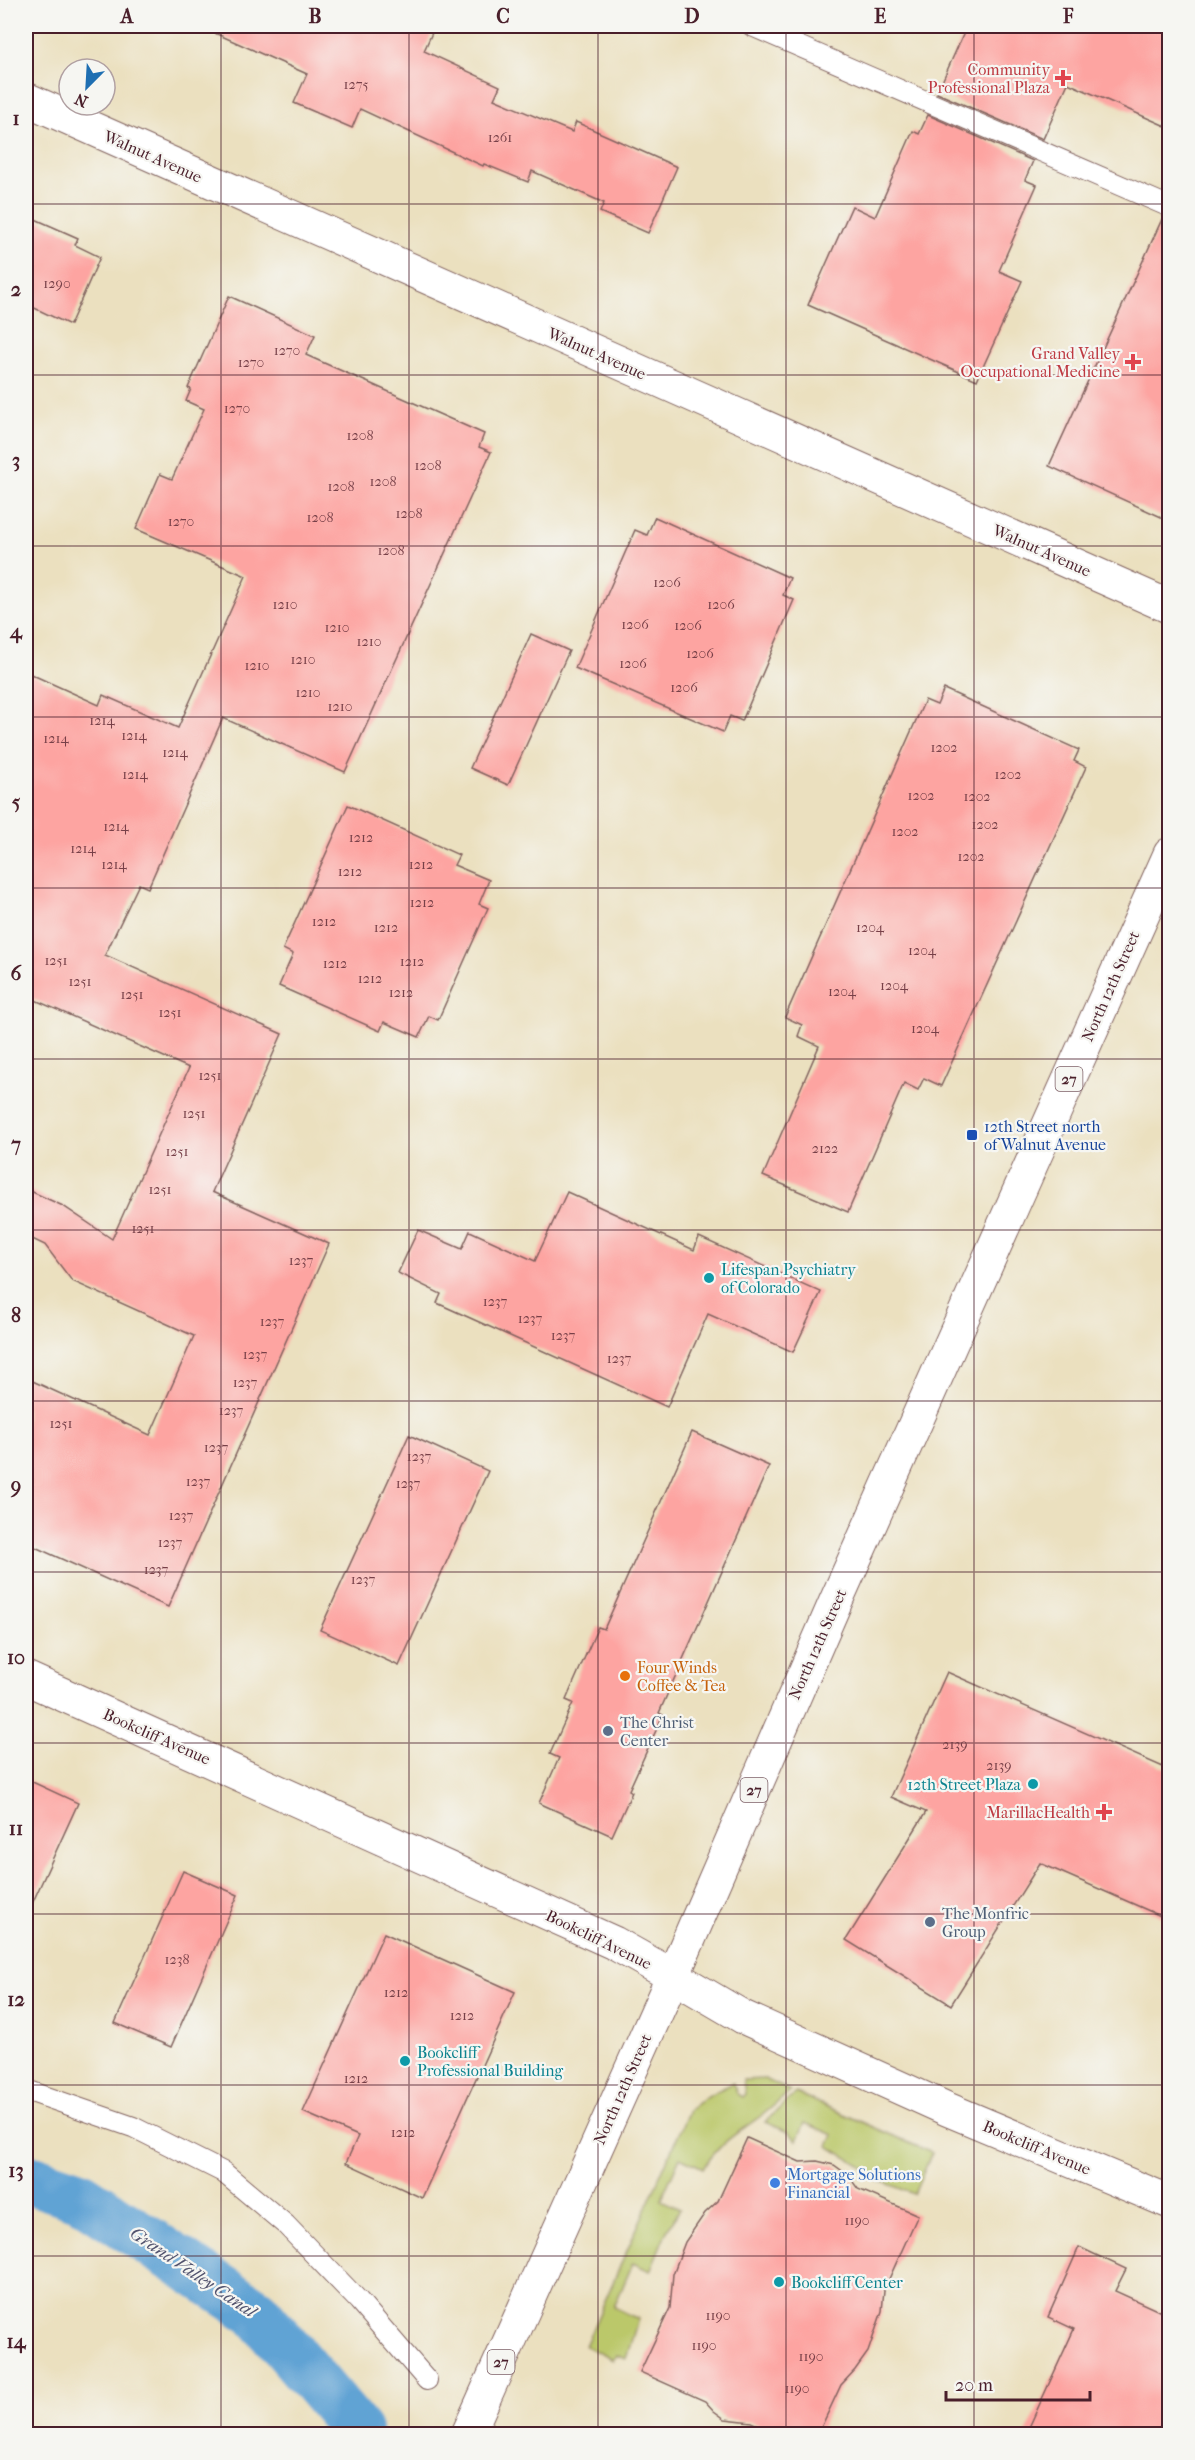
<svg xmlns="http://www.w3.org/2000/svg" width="1195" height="2460" font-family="'IM FELL French Canon',serif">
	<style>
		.green { fill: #bbc86a; stroke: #82744a; stroke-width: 1.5 }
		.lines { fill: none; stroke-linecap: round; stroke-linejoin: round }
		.canal { stroke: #60a3d4; stroke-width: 50 }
		.building { fill: #fda4a1 }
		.lane-casing { stroke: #82635f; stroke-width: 22 }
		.street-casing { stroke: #82635f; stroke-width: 35 }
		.secondary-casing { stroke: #82635f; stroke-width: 35 }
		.primary-casing { stroke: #82635f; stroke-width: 35 }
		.lane { stroke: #fff; stroke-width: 20 }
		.street { stroke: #fff; stroke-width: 33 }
		.secondary { stroke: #fff; stroke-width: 33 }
		.primary { stroke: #fff; stroke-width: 33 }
		.grid { fill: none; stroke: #4a1f2b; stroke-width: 1.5; stroke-opacity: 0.55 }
		.health-dot { fill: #e0444e; stroke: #f6f6f2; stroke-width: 2 }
		.transit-dot { fill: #1a4fb4; stroke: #f6f6f2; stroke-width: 2 }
		.culture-dot { fill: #0f9aa8; stroke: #f6f6f2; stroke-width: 2 }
		.food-dot { fill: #e8710a; stroke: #f6f6f2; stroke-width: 2 }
		.service-dot { fill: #5c6f8a; stroke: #f6f6f2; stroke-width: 2 }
		.shop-dot { fill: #3f7fe0; stroke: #f6f6f2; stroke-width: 2 }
		.labels { text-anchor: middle; stroke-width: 4.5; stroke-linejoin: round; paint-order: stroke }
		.number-label { font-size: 14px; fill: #774048 }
		.shield { fill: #f6f6f2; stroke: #7e6067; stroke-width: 1.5 }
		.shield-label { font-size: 15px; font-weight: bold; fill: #4a1f2b }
		.health-label { font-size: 16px; fill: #be3a42; stroke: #f6f6f2; text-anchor: end }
		.street-label { font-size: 16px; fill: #4a1f2b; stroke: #f6f6f2 }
		.transit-label { font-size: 16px; fill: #164399; stroke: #f6f6f2; text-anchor: start }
		.culture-label { font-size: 16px; fill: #0d838f; stroke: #f6f6f2; text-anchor: start }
		.food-label { font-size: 16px; fill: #c56008; stroke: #f6f6f2; text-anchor: start }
		.service-label { font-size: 16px; fill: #4e5e75; stroke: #f6f6f2; text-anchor: start }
		.shop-label { font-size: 16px; fill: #366cbe; stroke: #f6f6f2; text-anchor: start }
		.water-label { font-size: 18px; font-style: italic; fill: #53546f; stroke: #f6f6f2 }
		.neatline { fill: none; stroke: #4a1f2b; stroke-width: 2 }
		.grid-label { font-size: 20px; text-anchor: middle; font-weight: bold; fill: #4a1f2b }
	</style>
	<rect width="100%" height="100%" fill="#f6f6f2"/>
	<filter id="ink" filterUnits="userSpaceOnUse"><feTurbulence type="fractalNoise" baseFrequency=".0167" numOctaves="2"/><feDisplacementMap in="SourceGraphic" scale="12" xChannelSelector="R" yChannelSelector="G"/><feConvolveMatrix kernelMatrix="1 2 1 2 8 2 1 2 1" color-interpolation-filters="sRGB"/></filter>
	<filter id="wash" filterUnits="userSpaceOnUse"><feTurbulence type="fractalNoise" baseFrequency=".008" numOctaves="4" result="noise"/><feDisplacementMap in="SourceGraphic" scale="24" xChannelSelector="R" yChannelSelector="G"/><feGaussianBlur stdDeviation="1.35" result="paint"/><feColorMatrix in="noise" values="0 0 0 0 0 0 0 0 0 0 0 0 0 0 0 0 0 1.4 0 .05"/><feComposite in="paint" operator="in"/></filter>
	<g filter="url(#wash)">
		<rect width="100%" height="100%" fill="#ebe0bf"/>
		<g class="green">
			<path d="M765,2079L790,2091C780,2100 770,2110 758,2118C732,2137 723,2140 703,2168L680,2157L661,2200L680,2209L667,2230L650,2271L633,2263L614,2307L638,2319L626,2359L616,2355L613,2360L585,2346L689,2110L707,2096L733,2083L737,2094L742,2097L745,2094L743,2080Z"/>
			<path d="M796,2093L932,2153L914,2194L871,2177L860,2165L828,2146L833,2135L805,2123L797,2140L788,2132L765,2122Z"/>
		</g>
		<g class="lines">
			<path class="canal" d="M26,2178L82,2197L256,2312L357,2431"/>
		</g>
		<g id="blocks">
			<g class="building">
				<path d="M199,26H435L424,51L500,86L494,99L572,132L576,122L677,167L648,233L600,212L604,203L532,171L528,182L484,164L483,166L360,109L352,128L294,103L307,74Z"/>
				<path d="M967,26H1170V128L1068,83L1043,139L937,93Z"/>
				<path d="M928,115L1033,161L1025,180L1037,185L999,271L1022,281L977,380L808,305L852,206L875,217L913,131L919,134Z"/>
				<path d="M26,215L78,238L75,245L100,257L70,325L26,304Z"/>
				<path d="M1163,217L1170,219V521L1049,466Z"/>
				<path d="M229,296L315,335L306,355L484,434L479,447L491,452L345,772L223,718L148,888L139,884L105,955L282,1034L212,1192L329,1244L168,1607L26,1543V1378L150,1435L194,1336L72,1281L45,1245L26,1236V1189L63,1206L112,1239L189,1068L26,996V672L99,705L103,695L178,728L246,576L136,529L160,474L172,479L204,409L186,401L191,389L188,388Z"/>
				<path d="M655,517L790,578L783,595L794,600L742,721L730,716L723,732L575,668L635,530L647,535Z"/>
				<path d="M531,634L569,651L508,785L470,768Z"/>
				<path d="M944,689L1079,750L1074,761L1086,767L941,1086L924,1078L918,1090L904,1083L848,1212L763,1176L819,1046L798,1036L802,1025L785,1017L925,700L937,705Z"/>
				<path d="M348,805L459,855L454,865L489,880L479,904L488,908L438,1020L429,1016L419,1037L384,1022L380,1031L279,986L293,954L283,949Z"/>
				<path d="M567,1192L694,1250L699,1237L821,1292L793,1352L708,1314L667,1407L437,1303L441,1294L398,1273L418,1230L462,1249L470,1231L535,1261Z"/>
				<path d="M692,1432L769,1466L659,1713L663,1715L629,1790L632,1792L612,1836L539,1803L559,1758L550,1754L573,1703L566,1700L598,1627L604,1629Z"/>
				<path d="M409,1435L488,1471L399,1666L320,1630Z"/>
				<path d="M947,1672L1170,1770V1920L1040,1863L951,2005L846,1940L926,1812L891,1797Z"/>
				<path d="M26,1779L78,1803L26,1917Z"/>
				<path d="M183,1871L238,1895L171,2047L115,2023Z"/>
				<path d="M384,1933L515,1992L422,2198L346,2163L358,2136L303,2112Z"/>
				<path d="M747,2138L800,2162L817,2161L834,2165L848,2175L858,2189L918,2215L884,2290L882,2311L868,2352L855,2370L841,2385L818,2434H779L752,2422L725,2419L714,2411L705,2401L640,2372L670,2308L673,2274L685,2242L705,2213L718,2201Z"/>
				<path d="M1079,2247L1126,2269L1115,2291L1170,2316V2406L1157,2434H1026L1074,2329L1048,2317Z"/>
			</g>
		</g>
	</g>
	<g filter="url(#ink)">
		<use href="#blocks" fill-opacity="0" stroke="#82635f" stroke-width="1.5"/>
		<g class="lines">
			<defs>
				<g id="lane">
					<path d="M752,26L1170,207"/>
					<path d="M26,2090L133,2127L223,2172L286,2225L359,2301L427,2380"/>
				</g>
				<g id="street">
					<path d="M26,99L1170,607"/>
					<path d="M26,1678L614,1943L673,1976"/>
				</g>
				<path id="secondary" d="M673,1976L743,2017L947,2109L1170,2202"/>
				<path id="primary" d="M468,2434L673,1976L835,1603L1170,854"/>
			</defs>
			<use href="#lane" class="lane-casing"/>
			<use href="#street" class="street-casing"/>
			<use href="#secondary" class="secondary-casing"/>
			<use href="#primary" class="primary-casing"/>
			<use href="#lane" class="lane"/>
			<use href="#street" class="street"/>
			<use href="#secondary" class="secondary"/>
			<use href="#primary" class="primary"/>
		</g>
	</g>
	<path class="grid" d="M221,26V2434M409,26V2434M598,26V2434M786,26V2434M974,26V2434M26,204H1170M26,375H1170M26,546H1170M26,717H1170M26,888H1170M26,1059H1170M26,1230H1170M26,1401H1170M26,1572H1170M26,1743H1170M26,1914H1170M26,2085H1170M26,2256H1170"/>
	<g class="health-dot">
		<path d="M1060 69h6v6h6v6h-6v6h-6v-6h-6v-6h6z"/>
		<path d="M1130 353h6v6h6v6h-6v6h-6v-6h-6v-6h6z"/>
		<path d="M1101 1803h6v6h6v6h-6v6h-6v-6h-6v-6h6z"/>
	</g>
	<rect class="transit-dot" x="966" y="1129" width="12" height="12" rx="3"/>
	<g class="culture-dot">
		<circle cx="709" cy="1278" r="6"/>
		<circle cx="1033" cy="1784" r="6"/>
		<circle cx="405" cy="2061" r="6"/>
		<circle cx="779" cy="2282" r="6"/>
	</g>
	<circle class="food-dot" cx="625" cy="1676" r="6"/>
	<g class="service-dot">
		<circle cx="608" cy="1731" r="6"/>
		<circle cx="930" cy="1922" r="6"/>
	</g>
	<circle class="shop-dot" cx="775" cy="2183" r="6"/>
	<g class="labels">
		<g class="number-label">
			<text x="356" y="89">1275</text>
			<text x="500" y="142">1261</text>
			<text x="57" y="288">1290</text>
			<text x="287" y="355">1270</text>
			<text x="251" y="367">1270</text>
			<text x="237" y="413">1270</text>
			<text x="360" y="440">1208</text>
			<text x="428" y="470">1208</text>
			<text x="383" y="486">1208</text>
			<text x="341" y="491">1208</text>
			<text x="409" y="518">1208</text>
			<text x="320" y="522">1208</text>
			<text x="181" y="526">1270</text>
			<text x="391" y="555">1208</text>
			<text x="667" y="587">1206</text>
			<text x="285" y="609">1210</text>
			<text x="721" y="609">1206</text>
			<text x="635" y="629">1206</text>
			<text x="688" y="630">1206</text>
			<text x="337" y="632">1210</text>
			<text x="369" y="646">1210</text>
			<text x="700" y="658">1206</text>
			<text x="303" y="664">1210</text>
			<text x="633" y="668">1206</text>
			<text x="257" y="670">1210</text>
			<text x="684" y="692">1206</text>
			<text x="308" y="697">1210</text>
			<text x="340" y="711">1210</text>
			<text x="102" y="725">1214</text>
			<text x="134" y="740">1214</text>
			<text x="56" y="743">1214</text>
			<text x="944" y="752">1202</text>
			<text x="175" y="757">1214</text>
			<text x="135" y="779">1214</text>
			<text x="1008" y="779">1202</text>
			<text x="921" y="800">1202</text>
			<text x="977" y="801">1202</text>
			<text x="985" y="829">1202</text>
			<text x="116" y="831">1214</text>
			<text x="905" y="836">1202</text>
			<text x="361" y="842">1212</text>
			<text x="83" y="853">1214</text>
			<text x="971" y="861">1202</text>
			<text x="114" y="869">1214</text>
			<text x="421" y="869">1212</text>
			<text x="350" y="876">1212</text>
			<text x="422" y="907">1212</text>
			<text x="324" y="926">1212</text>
			<text x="386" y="932">1212</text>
			<text x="870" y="932">1204</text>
			<text x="922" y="955">1204</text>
			<text x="56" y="965">1251</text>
			<text x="412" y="966">1212</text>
			<text x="335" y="968">1212</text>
			<text x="370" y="983">1212</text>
			<text x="80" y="986">1251</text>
			<text x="894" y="990">1204</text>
			<text x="842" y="996">1204</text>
			<text x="401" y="997">1212</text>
			<text x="132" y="999">1251</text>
			<text x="170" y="1017">1251</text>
			<text x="925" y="1033">1204</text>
			<text x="210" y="1080">1251</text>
			<text x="194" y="1118">1251</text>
			<text x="825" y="1153">2122</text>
			<text x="177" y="1156">1251</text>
			<text x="160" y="1194">1251</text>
			<text x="143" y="1233">1251</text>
			<text x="301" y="1265">1237</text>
			<text x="495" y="1306">1237</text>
			<text x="530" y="1323">1237</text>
			<text x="272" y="1326">1237</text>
			<text x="563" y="1340">1237</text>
			<text x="255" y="1359">1237</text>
			<text x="619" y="1363">1237</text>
			<text x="245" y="1387">1237</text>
			<text x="231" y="1415">1237</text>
			<text x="61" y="1428">1251</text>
			<text x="216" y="1452">1237</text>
			<text x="419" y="1461">1237</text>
			<text x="198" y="1486">1237</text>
			<text x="408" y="1488">1237</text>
			<text x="181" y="1520">1237</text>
			<text x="170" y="1547">1237</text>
			<text x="156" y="1574">1237</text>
			<text x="363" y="1584">1237</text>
			<text x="955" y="1749">2139</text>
			<text x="999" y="1770">2139</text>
			<text x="177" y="1964">1238</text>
			<text x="396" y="1997">1212</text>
			<text x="462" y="2020">1212</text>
			<text x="356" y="2083">1212</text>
			<text x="403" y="2137">1212</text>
			<text x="857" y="2225">1190</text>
			<text x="718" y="2320">1190</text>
			<text x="704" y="2350">1190</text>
			<text x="811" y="2361">1190</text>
			<text x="797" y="2393">1190</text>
		</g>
		<g class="shield">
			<rect x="1055.5" y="1067" width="27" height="24" rx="4.5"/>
			<rect x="740.5" y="1778" width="27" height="24" rx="4.5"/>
			<rect x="487.5" y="2350" width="27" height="24" rx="4.5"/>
		</g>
		<g class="shield-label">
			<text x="1069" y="1084">27</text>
			<text x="754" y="1795">27</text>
			<text x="501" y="2367">27</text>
		</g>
		<g class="health-label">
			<text x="1050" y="75">Community<tspan x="1050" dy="18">Professional Plaza</tspan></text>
			<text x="1120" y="359">Grand Valley<tspan x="1120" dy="18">Occupational Medicine</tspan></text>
			<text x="1090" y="1818">MarillacHealth</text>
		</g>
		<g class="street-label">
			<text transform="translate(153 156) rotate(24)" y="6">Walnut Avenue</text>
			<text transform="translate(597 353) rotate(24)" y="6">Walnut Avenue</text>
			<text transform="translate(1042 550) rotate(24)" y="6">Walnut Avenue</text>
			<text transform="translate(1110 986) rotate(-66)" y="6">North 12th Street</text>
			<text transform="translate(817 1644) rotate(-66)" y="6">North 12th Street</text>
			<text transform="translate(157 1736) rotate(24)" y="6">Bookcliff Avenue</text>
			<text transform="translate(599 1939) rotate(26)" y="6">Bookcliff Avenue</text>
			<text transform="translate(622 2089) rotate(-66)" y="6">North 12th Street</text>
			<text transform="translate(1037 2147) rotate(23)" y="6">Bookcliff Avenue</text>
		</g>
		<g class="transit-label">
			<text x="984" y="1132">12th Street north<tspan x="984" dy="18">of Walnut Avenue</tspan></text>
		</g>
		<g class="culture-label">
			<text x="721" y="1275">Lifespan Psychiatry<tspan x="721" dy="18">of Colorado</tspan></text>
			<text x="1021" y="1790" text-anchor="end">12th Street Plaza</text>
			<text x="417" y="2058">Bookcliff<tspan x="417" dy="18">Professional Building</tspan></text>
			<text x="791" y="2288">Bookcliff Center</text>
		</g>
		<g class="food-label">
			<text x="637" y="1673">Four Winds<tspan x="637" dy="18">Coffee &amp; Tea</tspan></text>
		</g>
		<g class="service-label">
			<text x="620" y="1728">The Christ<tspan x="620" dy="18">Center</tspan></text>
			<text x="942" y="1919">The Monfric<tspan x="942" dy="18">Group</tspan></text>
		</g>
		<g class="shop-label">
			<text x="787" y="2180">Mortgage Solutions<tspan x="787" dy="18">Financial</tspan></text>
		</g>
		<g class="water-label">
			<text transform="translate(193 2272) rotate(34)" y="6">Grand Valley Canal</text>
		</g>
	</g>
	<rect width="1195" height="2460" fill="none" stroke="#f6f6f2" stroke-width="66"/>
	<g transform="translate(87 87) rotate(204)"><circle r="28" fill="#f6f6f2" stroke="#b1a0a2" stroke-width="1.5"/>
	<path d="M0-4.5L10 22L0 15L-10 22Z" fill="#1f6fb2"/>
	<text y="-9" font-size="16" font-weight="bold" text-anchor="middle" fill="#4a1f2b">N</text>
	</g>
	<path d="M946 2391v9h144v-9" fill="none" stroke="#4a1f2b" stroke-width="3"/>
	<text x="955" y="2391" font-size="18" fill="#4a1f2b" stroke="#f6f6f2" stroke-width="4.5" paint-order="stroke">20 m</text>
	<rect x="33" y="33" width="1129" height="2394" class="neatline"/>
	<g class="grid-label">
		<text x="127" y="23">A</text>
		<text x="315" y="23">B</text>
		<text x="503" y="23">C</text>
		<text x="692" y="23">D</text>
		<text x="880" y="23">E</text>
		<text x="1068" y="23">F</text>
		<text x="16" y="125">1</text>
		<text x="16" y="296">2</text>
		<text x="16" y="467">3</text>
		<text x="16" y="638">4</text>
		<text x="16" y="809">5</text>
		<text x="16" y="980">6</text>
		<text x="16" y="1151">7</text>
		<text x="16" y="1322">8</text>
		<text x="16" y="1493">9</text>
		<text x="16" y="1664">10</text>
		<text x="16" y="1835">11</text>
		<text x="16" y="2006">12</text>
		<text x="16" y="2177">13</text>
		<text x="16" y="2348">14</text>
	</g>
</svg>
